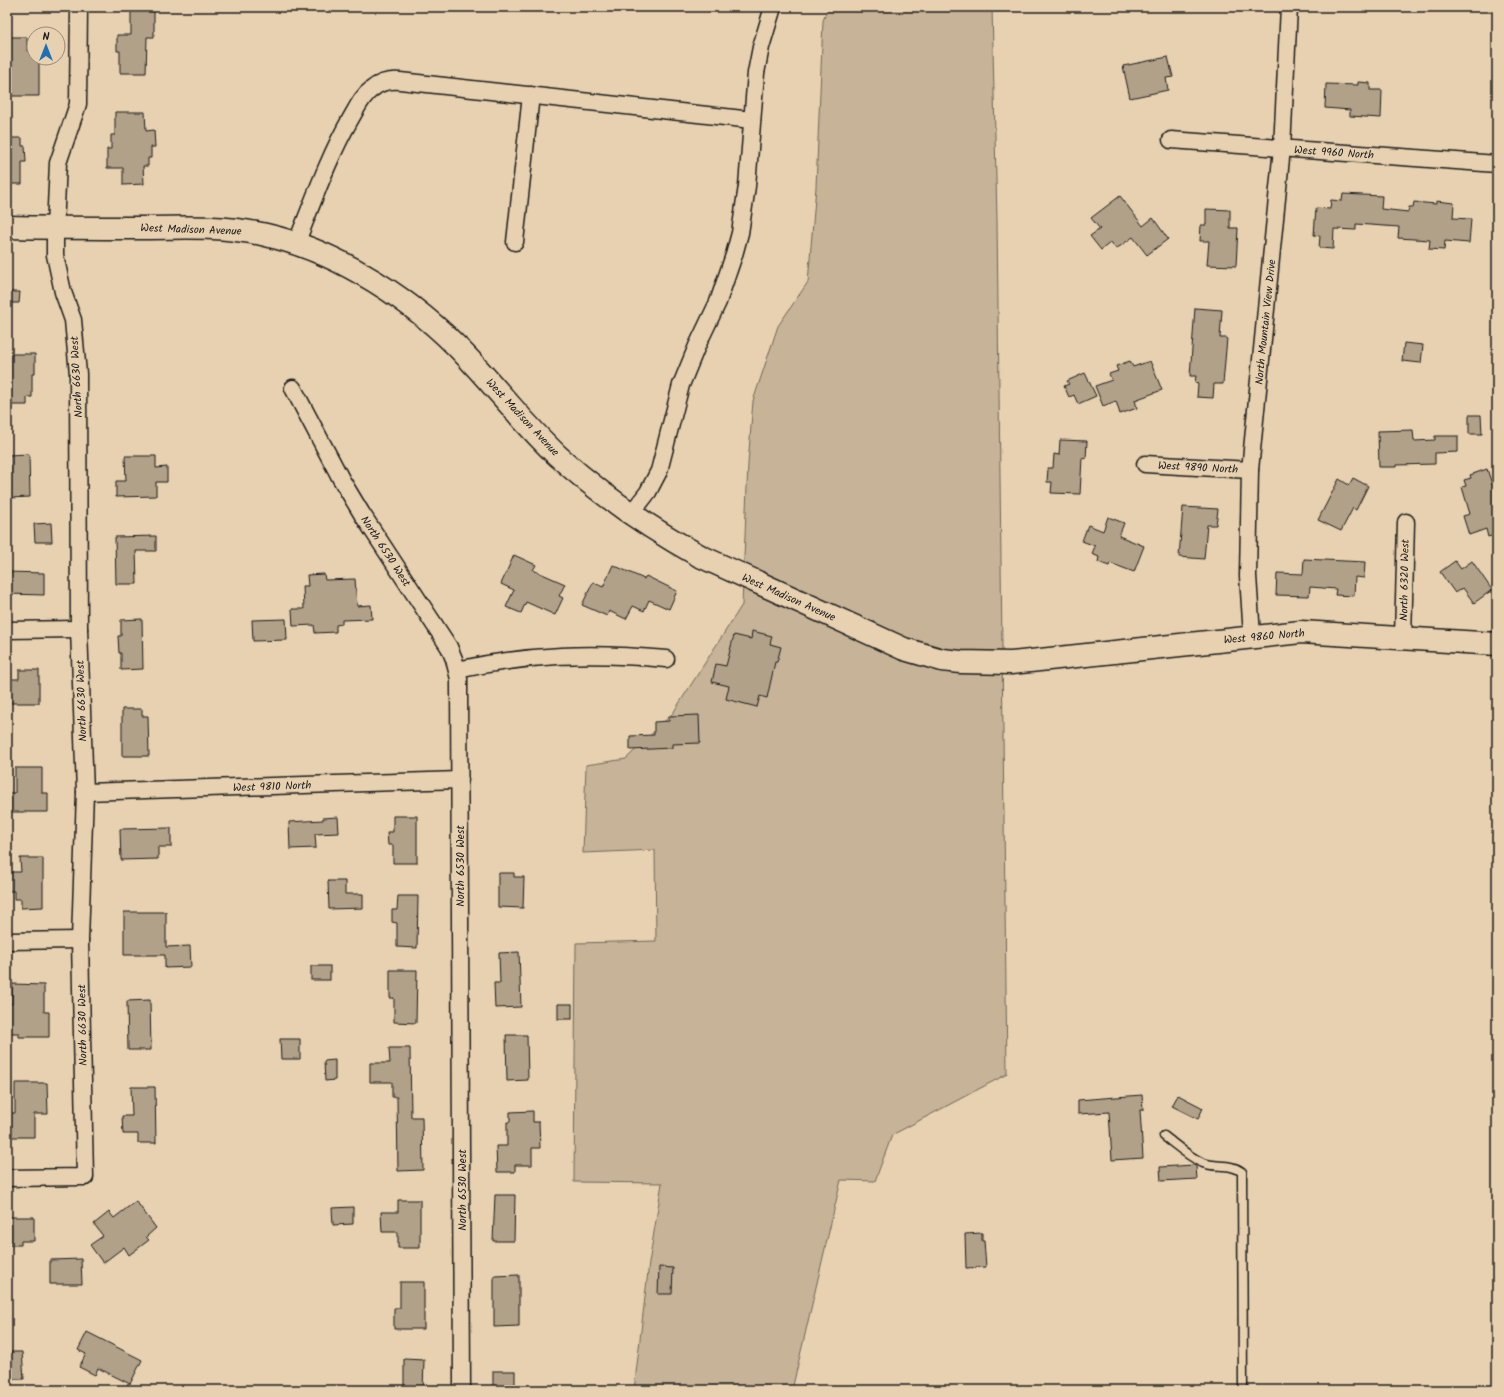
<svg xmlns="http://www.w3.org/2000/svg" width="1504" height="1397" font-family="Kalam,sans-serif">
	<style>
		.green { fill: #c6b398; stroke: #71685a }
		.building { fill: #b1a189; stroke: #1c1c1c }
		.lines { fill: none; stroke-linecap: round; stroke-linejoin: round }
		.lane-casing { stroke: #1c1c1c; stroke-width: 11 }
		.street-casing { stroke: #1c1c1c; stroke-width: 19 }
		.secondary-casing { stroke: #1c1c1c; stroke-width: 25 }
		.lane { stroke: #e7d1b0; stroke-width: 8 }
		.street { stroke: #e7d1b0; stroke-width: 16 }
		.secondary { stroke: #e7d1b0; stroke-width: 22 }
		.labels { text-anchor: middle; stroke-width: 3; stroke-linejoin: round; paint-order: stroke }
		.street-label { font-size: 11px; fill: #1c1c1c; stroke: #e7d1b0 }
	</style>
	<rect width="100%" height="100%" fill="#e7d1b0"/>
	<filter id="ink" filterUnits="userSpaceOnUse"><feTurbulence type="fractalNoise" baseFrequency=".025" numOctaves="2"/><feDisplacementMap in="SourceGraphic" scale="8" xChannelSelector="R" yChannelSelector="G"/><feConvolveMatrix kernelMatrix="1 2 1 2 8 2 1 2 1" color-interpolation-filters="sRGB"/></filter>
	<g filter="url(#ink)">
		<path class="green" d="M828,7H992L997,220L1007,1074L892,1135L875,1181L841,1180L792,1390H634L649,1263L662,1183L574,1182L576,943L656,941L655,850L583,853L586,765L626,759L673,713L742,605L748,464L753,401L778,326L808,282L816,187L823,21Z"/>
		<g class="building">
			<path d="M131,10L154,11V37H147L146,73H120V51H117V35H131Z"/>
			<path d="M7,37H27V51H34V58H39V96H7Z"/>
			<path d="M1168,57L1173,77L1166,78L1168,90L1130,98L1123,66Z"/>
			<path d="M1358,82L1370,83V90H1382L1381,118L1350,116V110L1325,108L1326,84L1358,85Z"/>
			<path d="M115,112H145L146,131L154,130L155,147H151V158H148V166H143L144,184L123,185V168H107V149H111V135H115Z"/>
			<path d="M7,138H22V146H25L26,162H22V184H7Z"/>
			<path d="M1343,194L1382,196L1381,209L1408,212L1409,207H1413L1414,202L1436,204V201L1454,203L1453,218L1471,219L1469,243L1445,241L1444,250L1429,249L1430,240L1398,238L1399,227L1356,224V230L1334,229L1333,249L1319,248L1320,236L1314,235L1316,208L1330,209L1331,200L1342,201Z"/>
			<path d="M1120,196L1143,226L1153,218L1168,239L1147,255L1133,237L1116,249L1111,242L1101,250L1090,236L1100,229L1091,218Z"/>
			<path d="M1206,209L1230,210V228H1238L1236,266L1207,265L1209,241H1200L1201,225H1206Z"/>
			<path d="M7,292H20L19,303H7Z"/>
			<path d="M1195,308L1222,310L1220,338H1227L1223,384H1214L1213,398L1197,397L1198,383L1195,382L1196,376H1190Z"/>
			<path d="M1404,343L1423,345L1421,363L1402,361Z"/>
			<path d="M7,354H35V374H32V397H27V405H7Z"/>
			<path d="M1130,361L1133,367L1150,361L1162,390L1135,400L1137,408L1120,414L1116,401L1103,406L1095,386L1112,380L1109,374L1118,371L1116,366Z"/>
			<path d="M1085,373L1096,396L1078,404L1074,395L1069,397L1064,386L1069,384L1067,381Z"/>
			<path d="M1469,415H1481L1482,434H1469Z"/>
			<path d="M1413,430L1414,441L1435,440V436H1458V452L1435,453V464L1396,465V467H1379L1378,431Z"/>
			<path d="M1060,440L1087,441L1086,459L1082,458L1080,494L1051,493L1052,482H1047L1048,468H1053L1054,454L1059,455Z"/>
			<path d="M29,454L30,497L9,498L8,455Z"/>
			<path d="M125,456H156V468L167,467V482H156V496L116,497V481H126Z"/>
			<path d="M1487,469L1495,493H1497V534L1488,537L1486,529L1469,535L1463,516L1470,514L1462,487L1466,486L1464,480L1471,478L1470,475Z"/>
			<path d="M1353,478L1368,486L1356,510L1353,508L1341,531L1318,520L1339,479L1349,485Z"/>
			<path d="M1183,507L1218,509L1216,525H1207L1204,559L1179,557Z"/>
			<path d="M1108,517L1124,523L1119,536L1144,546L1134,572L1110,563L1109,566L1098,562L1099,557L1092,554L1095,546L1082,541L1088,525L1103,531Z"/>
			<path d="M51,523L52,542H35L34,524Z"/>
			<path d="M156,536V551H136L137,584H116L115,537Z"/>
			<path d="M514,555L536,565L533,570L565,584L559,596L563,598L555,615L526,602L521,613L506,607L514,590L501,584Z"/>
			<path d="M1304,559L1365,562L1364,578L1355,577L1354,596L1335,595L1336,589L1310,587L1309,596L1276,595L1277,573L1303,574Z"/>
			<path d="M1455,561L1461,569L1472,561L1492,590L1474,603L1463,588L1455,593L1440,572Z"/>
			<path d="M613,565L644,579L646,576L677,591L669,609L649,600L644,611L633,606L626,619L609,611L607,616L582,605L593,582L603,587Z"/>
			<path d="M7,572L44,573V595L7,594Z"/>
			<path d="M324,574L325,580L355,579L357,606L371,605L372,619L342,620V624L336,625V632L315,633L314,625L293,626L292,609H304L303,586H308L307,575Z"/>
			<path d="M142,619L143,669L121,670V653H119L118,636H121V620Z"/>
			<path d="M286,619L287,640L253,641L252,620Z"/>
			<path d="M752,631L772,636L770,644L781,647L777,662H775L767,698L760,696L757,707L726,699L729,686L712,682L716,664L726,666L734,635L751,639Z"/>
			<path d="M19,670H39V703H7V679H19Z"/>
			<path d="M122,709H142V716H148L149,756H122Z"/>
			<path d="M699,715L700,743L672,744V748L630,750V736L654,735V722L669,721V716Z"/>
			<path d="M15,768H42V793H48V812H7V793H15Z"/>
			<path d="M393,816H417V863H393V845H388L387,832H393Z"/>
			<path d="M338,817L339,833L315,834L316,848L290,849L289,822L323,820V818Z"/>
			<path d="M171,828V847H158V859L121,860L120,829Z"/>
			<path d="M20,858H43V907L21,908V899H14V891H7V872H21Z"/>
			<path d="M498,873H514V877H524L523,908L498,907Z"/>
			<path d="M328,881H345V894H363V908L329,909Z"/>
			<path d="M398,896H418L417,948L397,947V923L392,922V910H397Z"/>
			<path d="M124,912H166V947L190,946L191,967L165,968V955H124Z"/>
			<path d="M519,952L521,1007L495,1008L494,983H500L499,953Z"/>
			<rect x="311" y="966" width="19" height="14"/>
			<path d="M390,970H417L416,1023L394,1022V998H390Z"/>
			<path d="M12,984L44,985V1012H49V1037H19V1033H7V1004H12Z"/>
			<path d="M150,1000L151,1050H128L127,1001Z"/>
			<rect x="558" y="1004" width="14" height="15"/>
			<path d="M506,1035H527L528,1080L507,1081Z"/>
			<path d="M280,1039H300V1059H281Z"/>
			<path d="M389,1048H410L411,1117H422L423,1170L398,1171L397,1097H392V1082H370V1063H390Z"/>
			<path d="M335,1060V1080L325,1081L324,1061Z"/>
			<path d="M15,1083H47L48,1114H34V1137H7V1113H15Z"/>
			<path d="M131,1087H155L156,1143H138V1134H123L122,1116H132Z"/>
			<path d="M1142,1095L1143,1110H1140L1143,1158L1112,1160L1109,1112L1078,1114V1100Z"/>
			<path d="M1178,1095L1203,1108L1198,1119L1172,1106Z"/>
			<path d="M533,1111V1122H539L540,1148H532V1165H515V1172H497L496,1146H507V1122H510V1112Z"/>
			<path d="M1194,1165L1196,1166L1197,1179L1161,1181L1160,1167Z"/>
			<path d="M495,1195H515L514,1241H493Z"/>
			<path d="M398,1200H420V1248H398V1232H382L381,1212H398Z"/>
			<path d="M136,1201L156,1228L146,1237L149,1240L129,1255L124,1247L103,1263L90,1245L103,1236L94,1224L109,1212L114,1218Z"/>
			<path d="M353,1207V1224L333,1225L332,1208Z"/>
			<path d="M8,1217H34V1241H21V1245H8Z"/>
			<path d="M982,1233V1241H984L986,1267L966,1268L965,1234Z"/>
			<path d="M81,1259L82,1284H50V1260Z"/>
			<path d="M659,1267L673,1268L672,1294H658Z"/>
			<path d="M519,1275V1326L494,1327V1276Z"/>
			<path d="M400,1282H424V1329H394V1308H400Z"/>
			<path d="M87,1332L142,1360L130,1384L98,1368L95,1375L79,1367L86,1354L78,1350Z"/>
			<path d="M7,1352H22L24,1379H7Z"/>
			<path d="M404,1359L424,1360L423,1390H404Z"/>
			<rect x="493" y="1371" width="22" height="19"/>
		</g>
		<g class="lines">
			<defs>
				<path id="lane" d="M1164,1136C1176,1145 1189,1157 1203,1163C1216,1168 1231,1163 1242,1172L1243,1390"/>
				<g id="street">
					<path d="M1171,140L1497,164"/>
					<path d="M515,242L531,95"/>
					<path d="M296,244C313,202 328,158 351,118C357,108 362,96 372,89C380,82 390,80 400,81L752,120"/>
					<path d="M293,388L341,479L362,514L449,647L454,659L459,679L462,1390"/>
					<path d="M1145,464L1250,470"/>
					<path d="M631,514L648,492L659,471L681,385L697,346L718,302L734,255L740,233L747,186L756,73L761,47L773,7"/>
					<path d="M7,630L79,629"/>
					<path d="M1252,636L1248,576L1250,470L1282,148L1289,7"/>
					<path d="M1403,638L1406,522"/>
					<path d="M457,670C530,654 592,652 666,659"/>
					<path d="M85,792L460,780"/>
					<path d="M7,941L80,940"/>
					<path d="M7,1178L85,1177L80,940L85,792L79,629L78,374L73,320L63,292L55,255V228L58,163L78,104L79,7"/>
				</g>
				<path id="secondary" d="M7,227C54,228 102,228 149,228C188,227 227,226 266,235C340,252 416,302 467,357C498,390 525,425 558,456C601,495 649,528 700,556L904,649L942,660L961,662L1011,663L1301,632L1497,644"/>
			</defs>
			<use href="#lane" class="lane-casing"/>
			<use href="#street" class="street-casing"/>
			<use href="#secondary" class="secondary-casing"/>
			<use href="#lane" class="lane"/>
			<use href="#street" class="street"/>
			<use href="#secondary" class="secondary"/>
		</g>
	</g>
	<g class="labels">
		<g class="street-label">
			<text transform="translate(1334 152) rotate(4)" y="4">West 9960 North</text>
			<text transform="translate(191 229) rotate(2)" y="4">West Madison Avenue</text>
			<text transform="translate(1265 322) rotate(-84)" y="4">North Mountain View Drive</text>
			<text transform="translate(76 377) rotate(-93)" y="4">North 6630 West</text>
			<text transform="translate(523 417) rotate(47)" y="4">West Madison Avenue</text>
			<text transform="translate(1198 467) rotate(3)" y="4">West 9890 North</text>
			<text transform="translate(386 551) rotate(57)" y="4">North 6530 West</text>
			<text transform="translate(1404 580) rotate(-89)" y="4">North 6320 West</text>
			<text transform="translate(789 597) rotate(24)" y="4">West Madison Avenue</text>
			<text transform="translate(1264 636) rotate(-5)" y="4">West 9860 North</text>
			<text transform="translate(81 701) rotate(-92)" y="4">North 6630 West</text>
			<text transform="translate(272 786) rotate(-2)" y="4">West 9810 North</text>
			<text transform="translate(460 866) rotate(-90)" y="4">North 6530 West</text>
			<text transform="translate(82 1025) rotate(-91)" y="4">North 6630 West</text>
			<text transform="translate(462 1190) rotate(-90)" y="4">North 6530 West</text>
		</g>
	</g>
	<rect width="1504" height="1397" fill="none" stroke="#e7d1b0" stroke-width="24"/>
	<rect x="12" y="12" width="1480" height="1373" fill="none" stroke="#1c1c1c" stroke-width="1.5" filter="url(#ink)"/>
	<g transform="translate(46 46)"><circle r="19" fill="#e7d1b0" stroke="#968975"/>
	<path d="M0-3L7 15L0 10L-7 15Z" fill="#1f6fb2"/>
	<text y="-6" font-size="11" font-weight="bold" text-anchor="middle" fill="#1c1c1c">N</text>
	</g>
</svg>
